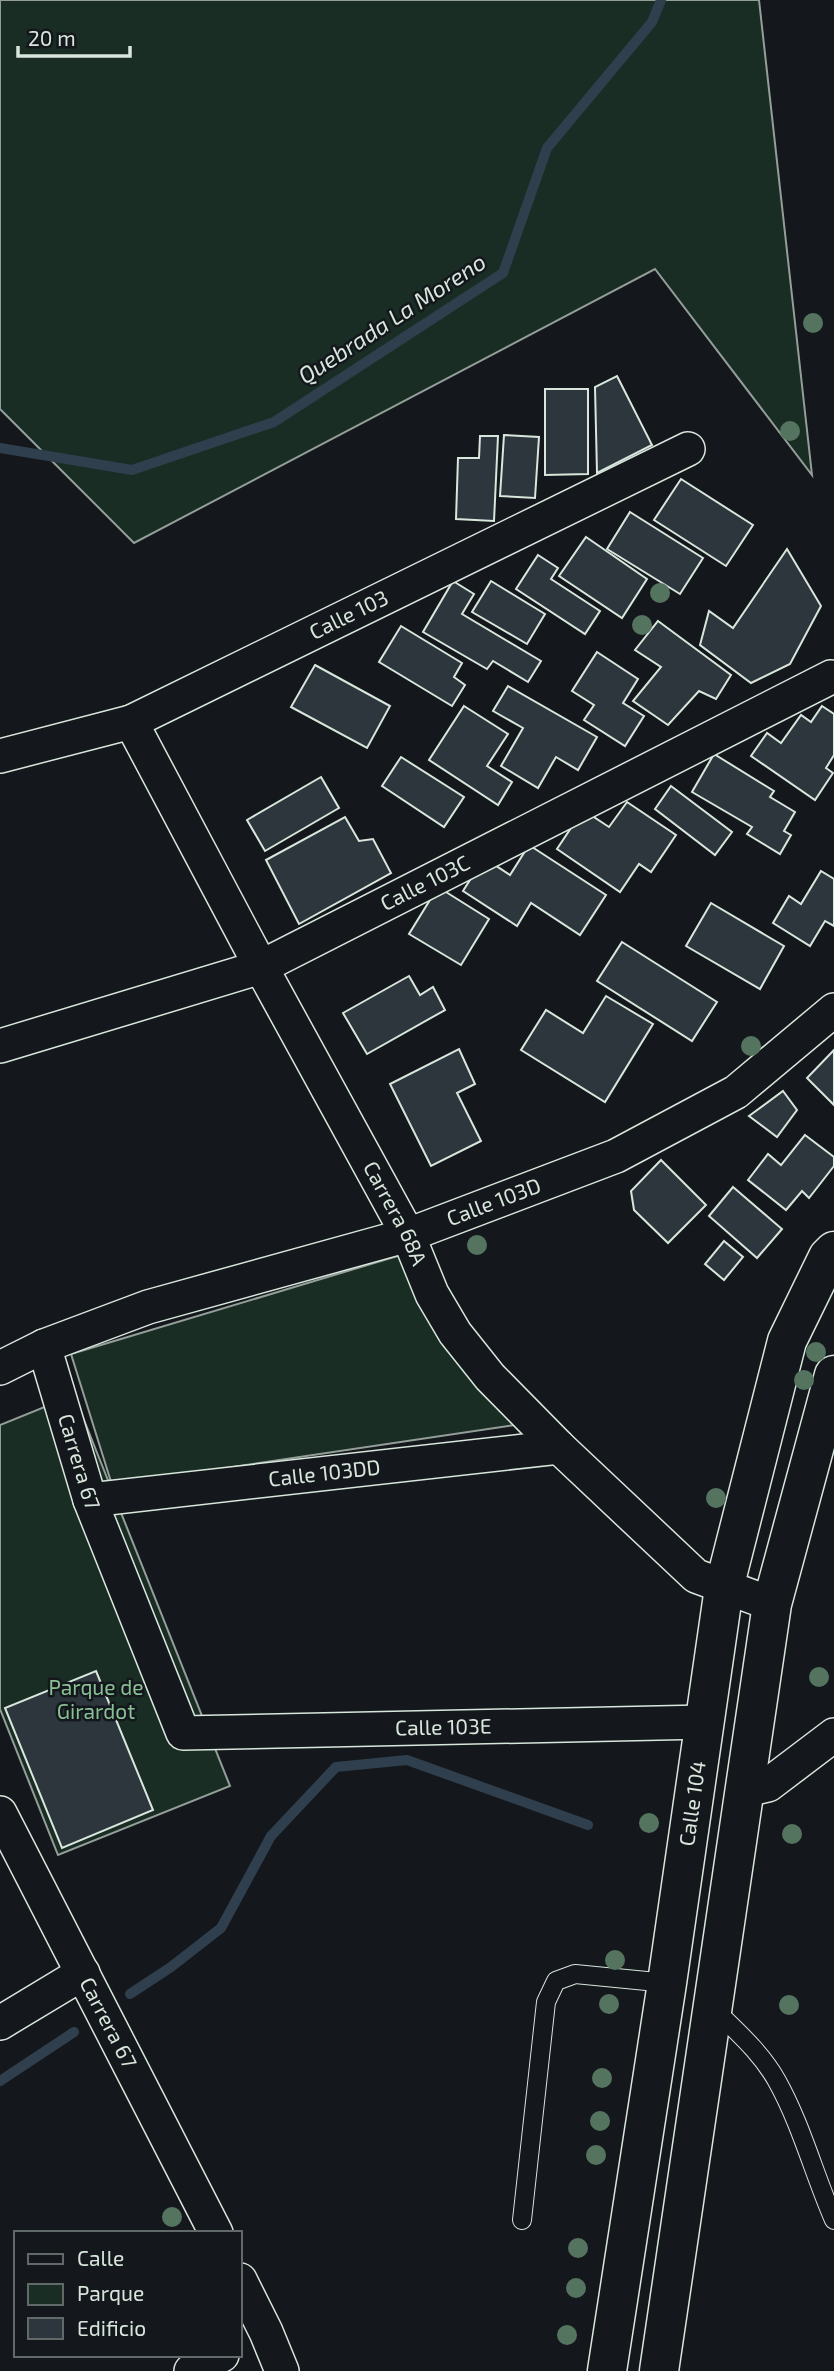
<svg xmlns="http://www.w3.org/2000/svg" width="834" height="2371" font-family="'Exo 2',sans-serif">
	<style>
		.green { fill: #1a2d24; stroke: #939e99; stroke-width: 2 }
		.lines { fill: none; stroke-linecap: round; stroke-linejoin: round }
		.stream { stroke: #2f3f4d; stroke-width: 10 }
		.building { fill: #2c363c; stroke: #d8e6dc; stroke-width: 2 }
		.lane-casing { stroke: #d8e6dc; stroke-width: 20 }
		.street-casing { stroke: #d8e6dc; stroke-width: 36 }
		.secondary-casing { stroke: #d8e6dc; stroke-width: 41 }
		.lane { stroke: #14181c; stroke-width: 18 }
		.street { stroke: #14181c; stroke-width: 33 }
		.secondary { stroke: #14181c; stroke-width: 38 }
		.tree { fill: #55745f }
		.labels { text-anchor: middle; stroke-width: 5; stroke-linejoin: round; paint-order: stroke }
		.street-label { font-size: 21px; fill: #d8e6dc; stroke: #14181c }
		.park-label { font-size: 21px; fill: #8ac095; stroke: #14181c }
		.water-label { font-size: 23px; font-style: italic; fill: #d8e6dc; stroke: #14181c }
	</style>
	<rect width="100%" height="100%" fill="#14181c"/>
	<g class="green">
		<path d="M0,0H759L812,475L655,269L134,543L0,409Z"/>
		<path d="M401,1255L521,1424L112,1485L71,1354Z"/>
		<path d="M74,1395L230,1786L58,1855L0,1709V1425Z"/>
	</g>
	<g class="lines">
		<g class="stream">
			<path d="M0,448L132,470L274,422L503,273L547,148L652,22L661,0"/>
			<path d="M130,1994L171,1967L221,1928L271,1836L336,1767L407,1760L588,1825"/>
			<path d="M0,2081L74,2032"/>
		</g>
	</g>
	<g class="building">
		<path d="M617,376L652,445L597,473L595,387Z"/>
		<path d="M545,389H588V474L545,475Z"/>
		<path d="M504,435L539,437L535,498L500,496Z"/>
		<path d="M480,436H498L494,521L456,519L458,458H479Z"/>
		<path d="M681,479L753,525L726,566L654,520Z"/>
		<path d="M630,512L703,558L680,594L607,549Z"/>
		<path d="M586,537L647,579L622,618L559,576Z"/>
		<path d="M787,549L821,606L790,664L751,683L700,645L709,611L733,628Z"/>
		<path d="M538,555L558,568L551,579L600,611L585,634L516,589Z"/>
		<path d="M453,581L474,594L462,614L541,661L528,682L493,661L487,669L423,632Z"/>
		<path d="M491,581L545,614L527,644L472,612Z"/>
		<path d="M658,621L731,675L716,699L699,691L668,725L633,701L661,667L635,650Z"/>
		<path d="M401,626L462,663L454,677L465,685L452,706L379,662Z"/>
		<path d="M597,652L638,679L623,703L644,716L625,746L584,720L594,705L572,691Z"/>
		<path d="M315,665L390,706L367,748L291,707Z"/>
		<path d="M508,686L597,737L578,770L556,757L538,788L501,766L523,728L493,711Z"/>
		<path d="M464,706L508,734L487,766L512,782L498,805L429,760Z"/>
		<path d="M822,706L834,714V755L826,768L833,773L815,800L751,756L767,733L781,743L801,715L811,722Z"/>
		<path d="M714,754L774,791L770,797L795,812L784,831L791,835L780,854L747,834L752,827L692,792Z"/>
		<path d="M401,757L464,797L444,827L382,786Z"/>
		<path d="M321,777L339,808L265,851L247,820Z"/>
		<path d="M671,786L732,832L715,855L655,809Z"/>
		<path d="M627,802L676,835L651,872L639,864L620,892L557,849L583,810L609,827Z"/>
		<path d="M345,817L359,841L373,839L391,873L299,924L266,860Z"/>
		<path d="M529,845L606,895L580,935L531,903L517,926L463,891L484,858L510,875Z"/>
		<path d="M821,871L834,879V926L825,921L810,946L773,923L789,896L801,904Z"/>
		<path d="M438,887L489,919L461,965L409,934Z"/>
		<path d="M711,903L784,946L760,989L686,946Z"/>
		<path d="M622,942L717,1002L692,1041L597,981Z"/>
		<path d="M409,976L420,995L433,987L445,1010L367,1054L343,1013Z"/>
		<path d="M606,996L653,1024L605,1102L521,1050L546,1010L583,1033Z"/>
		<path d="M459,1049L475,1084L457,1093L481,1141L431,1166L390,1084Z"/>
		<path d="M834,1050V1105L807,1078Z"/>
		<path d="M783,1091L797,1110L777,1137L749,1116Z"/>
		<path d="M805,1135L834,1157V1166L809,1198L802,1191L786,1210L748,1180L768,1154L781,1165Z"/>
		<path d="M661,1160L706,1205L668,1243L634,1210L631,1191Z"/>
		<path d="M733,1187L782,1229L757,1258L709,1216Z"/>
		<path d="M724,1241L743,1257L724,1280L705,1264Z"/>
		<path d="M96,1671L153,1810L62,1848L5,1708Z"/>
	</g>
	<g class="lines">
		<defs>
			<g id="lane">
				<path d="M713,2008C736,2031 761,2052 777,2081C801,2124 814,2174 834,2220"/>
				<path d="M522,2220L546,2002L556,1981L575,1974L667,1983"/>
			</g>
			<g id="street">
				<path id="s1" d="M131,722L261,967L408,1235L432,1294L455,1333L490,1377L559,1447L696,1576L772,1604"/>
				<path id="s2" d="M0,756L131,722L688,449"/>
				<path id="s3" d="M0,1046L261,967L831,677"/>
				<path id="s4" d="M44,1346L90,1500L183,1733L705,1722"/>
				<path id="s5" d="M0,1368L44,1346L148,1307L408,1235L616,1156L736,1092L834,1010"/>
				<path id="s6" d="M90,1500L559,1447"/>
				<path d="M745,1790L768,1785L834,1735"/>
				<path id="s7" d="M0,1813L216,2233"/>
				<path d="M0,2023L83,1973"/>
				<path d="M240,2280L266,2332L282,2371"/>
				<path d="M191,2371L222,2355"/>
			</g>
			<g id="secondary">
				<path id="s8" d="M607,2371L667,1983L724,1588L787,1341L828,1257L834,1251"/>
				<path d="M659,2371L772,1604L834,1375"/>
			</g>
		</defs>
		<use href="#lane" class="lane-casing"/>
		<use href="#street" class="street-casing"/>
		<use href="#secondary" class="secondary-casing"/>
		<use href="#lane" class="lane"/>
		<use href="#street" class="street"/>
		<use href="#secondary" class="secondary"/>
	</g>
	<g class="tree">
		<circle cx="813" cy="323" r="10"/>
		<circle cx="790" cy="431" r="10"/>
		<circle cx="660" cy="593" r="10"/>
		<circle cx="642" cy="625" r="10"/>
		<circle cx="751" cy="1046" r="10"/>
		<circle cx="477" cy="1245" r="10"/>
		<circle cx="816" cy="1352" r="10"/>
		<circle cx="804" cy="1380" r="10"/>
		<circle cx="716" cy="1498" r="10"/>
		<circle cx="819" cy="1677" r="10"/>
		<circle cx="649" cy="1823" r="10"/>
		<circle cx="792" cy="1834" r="10"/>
		<circle cx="615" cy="1960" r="10"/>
		<circle cx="609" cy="2004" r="10"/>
		<circle cx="789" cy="2005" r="10"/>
		<circle cx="602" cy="2078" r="10"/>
		<circle cx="600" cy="2121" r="10"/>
		<circle cx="596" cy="2155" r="10"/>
		<circle cx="172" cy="2217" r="10"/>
		<circle cx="578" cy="2248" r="10"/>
		<circle cx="576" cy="2288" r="10"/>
		<circle cx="567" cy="2335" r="10"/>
	</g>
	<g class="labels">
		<g class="street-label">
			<text dy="7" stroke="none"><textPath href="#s2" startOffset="378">Calle 103</textPath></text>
			<text dy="7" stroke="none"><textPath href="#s3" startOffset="457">Calle 103C</textPath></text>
			<text dy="7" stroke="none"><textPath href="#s5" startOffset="522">Calle 103D</textPath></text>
			<text dy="7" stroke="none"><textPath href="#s1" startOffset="558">Carrera 68A</textPath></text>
			<text dy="7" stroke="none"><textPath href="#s4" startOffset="121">Carrera 67</textPath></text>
			<text dy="7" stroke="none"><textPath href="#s6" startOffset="236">Calle 103DD</textPath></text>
			<text dy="7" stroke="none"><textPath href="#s4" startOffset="672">Calle 103E</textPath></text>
			<text dy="7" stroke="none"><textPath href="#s8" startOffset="574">Calle 104</textPath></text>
			<text dy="7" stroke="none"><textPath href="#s7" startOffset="236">Carrera 67</textPath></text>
		</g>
		<g class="park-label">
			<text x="96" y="1695">Parque de<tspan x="96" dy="24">Girardot</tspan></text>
		</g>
		<g class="water-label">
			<text transform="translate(392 319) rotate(-33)" y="8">Quebrada La Moreno</text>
		</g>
	</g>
	<rect x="14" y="2231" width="228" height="126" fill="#14181c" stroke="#626a69" stroke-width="2"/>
	<rect x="28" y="2254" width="35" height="10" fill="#14181c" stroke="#626a69" stroke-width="2"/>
	<text x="77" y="2266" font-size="21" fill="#d8e6dc">Calle</text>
	<rect x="28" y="2284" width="35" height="21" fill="#1a2d24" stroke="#626a69" stroke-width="2"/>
	<text x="77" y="2301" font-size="21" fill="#d8e6dc">Parque</text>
	<rect x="28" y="2318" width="35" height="21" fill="#2c363c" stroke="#626a69" stroke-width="2"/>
	<text x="77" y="2336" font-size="21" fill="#d8e6dc">Edificio</text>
	<path d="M18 46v10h112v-10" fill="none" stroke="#d8e6dc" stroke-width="3.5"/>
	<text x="28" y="46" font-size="21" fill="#d8e6dc" stroke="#14181c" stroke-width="5" paint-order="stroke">20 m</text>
</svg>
